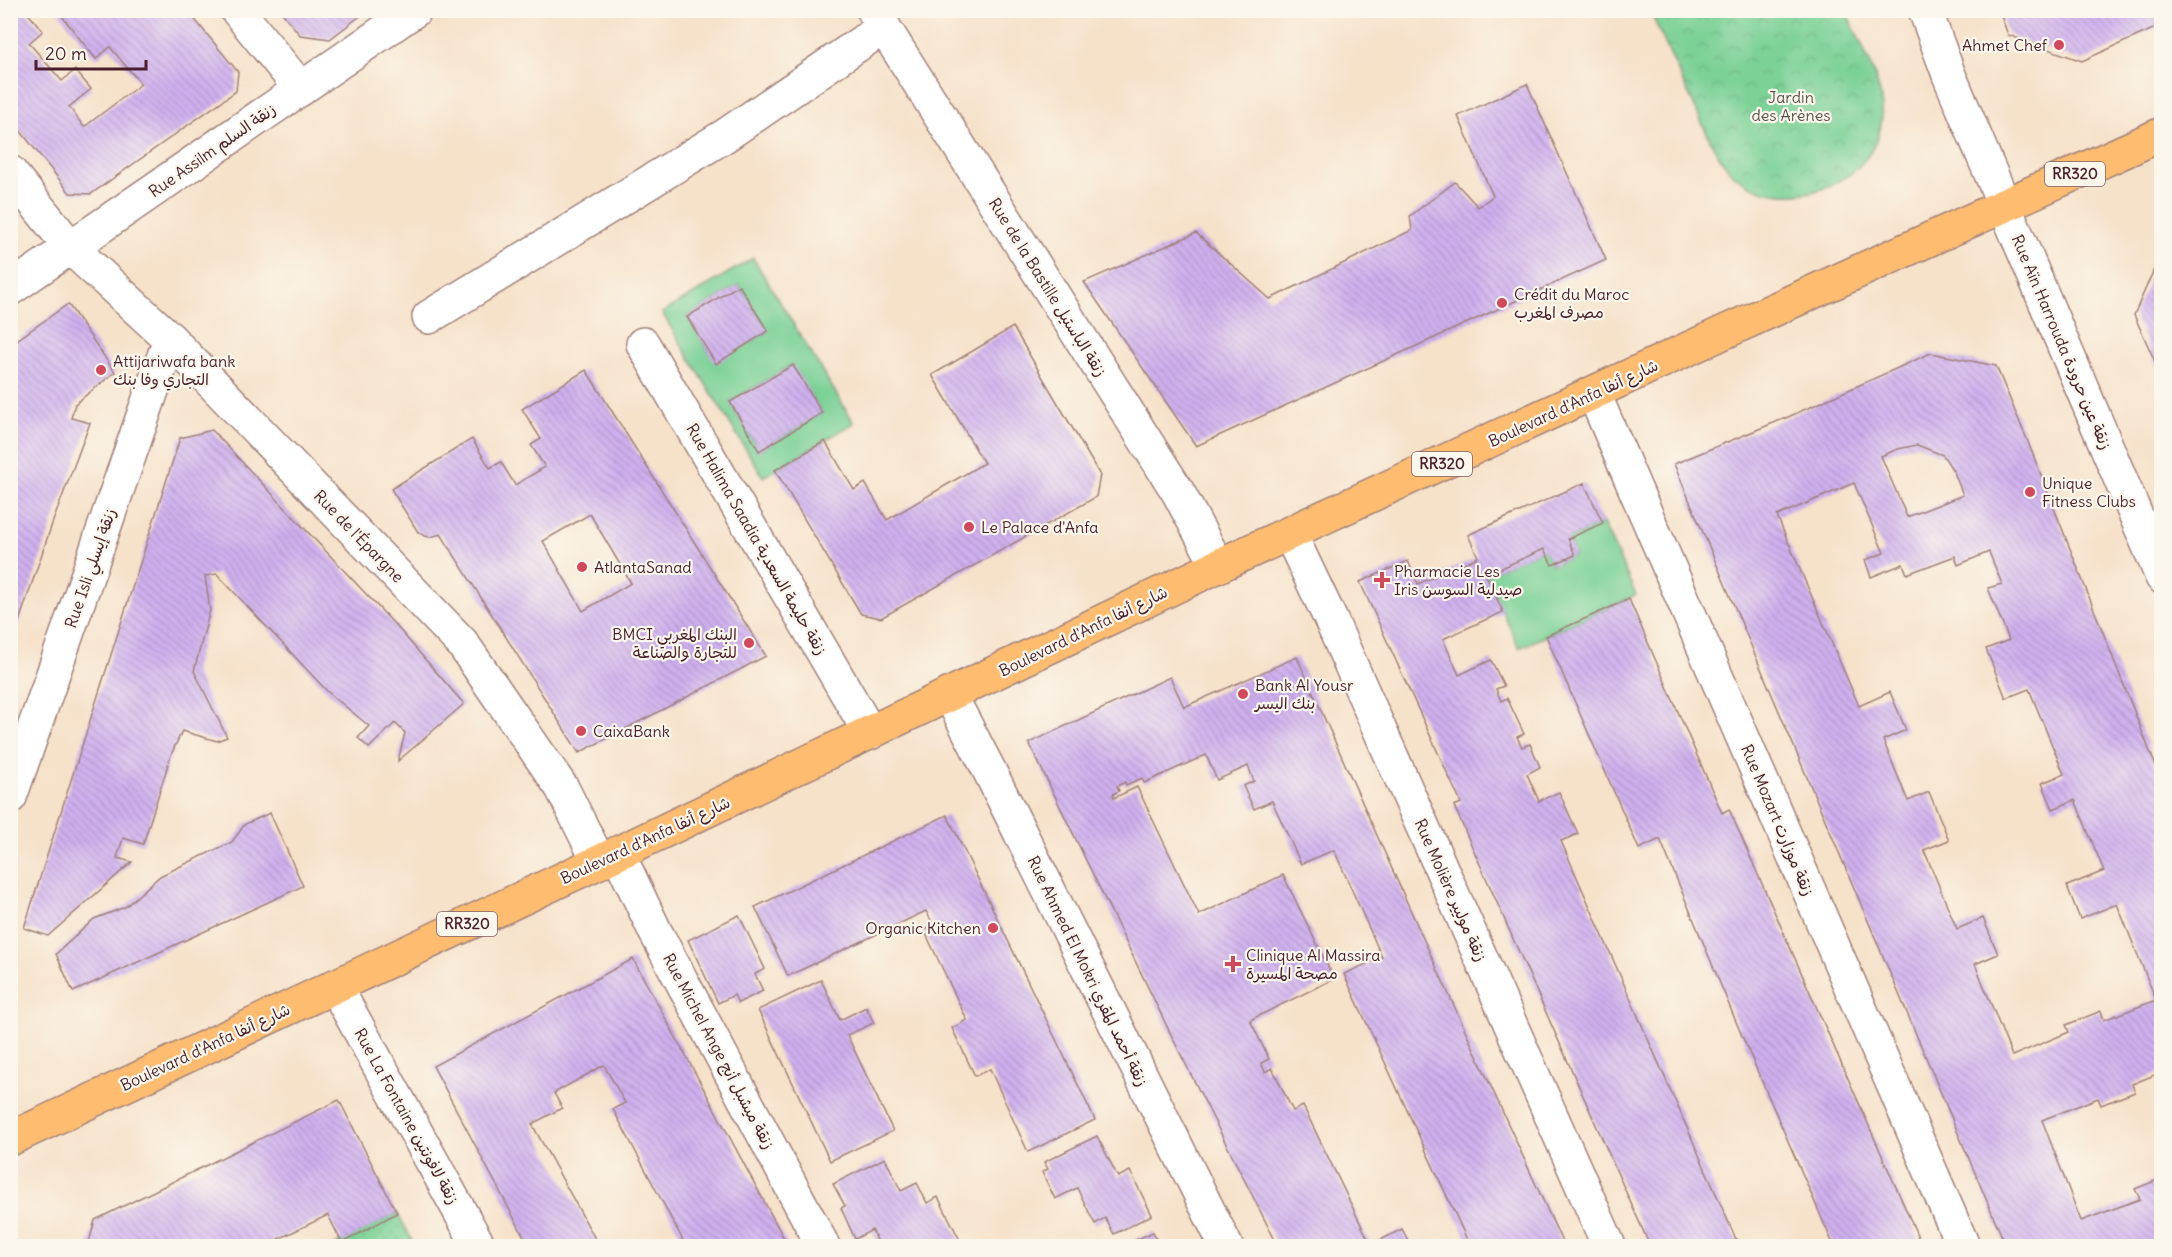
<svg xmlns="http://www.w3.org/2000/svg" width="2172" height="1257" font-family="Delius,'Playpen Sans Arabic',sans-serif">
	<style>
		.grass { fill: url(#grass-dots); stroke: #627860; stroke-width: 1.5 }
		.park { fill: url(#park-crowns); stroke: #627860; stroke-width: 1.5 }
		.garden { fill: #7bd196; stroke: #627860; stroke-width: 1.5; fill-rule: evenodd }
		.building { fill: url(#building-back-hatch); fill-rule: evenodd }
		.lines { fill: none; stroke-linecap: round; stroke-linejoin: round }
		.minor-casing { stroke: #a0807a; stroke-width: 36 }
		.major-casing { stroke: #a0807a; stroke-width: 36 }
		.minor { stroke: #fff; stroke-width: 33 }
		.major { stroke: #fdbc6f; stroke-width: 33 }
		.poi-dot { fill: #d1495b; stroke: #fbf7ec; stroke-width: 2 }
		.labels { text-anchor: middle; stroke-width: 4.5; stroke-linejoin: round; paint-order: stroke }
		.shield { fill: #fbf7ec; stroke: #7f6065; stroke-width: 1.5 }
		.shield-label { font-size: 15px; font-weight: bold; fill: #4a1f2b }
		.poi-label { font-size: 16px; fill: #4a1f2b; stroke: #fbf7ec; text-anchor: start }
		.park-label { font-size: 16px; fill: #59544b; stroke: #fbf7ec }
		.street-label { font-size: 16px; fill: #4a1f2b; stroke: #fbf7ec }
	</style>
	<defs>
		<pattern id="grass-dots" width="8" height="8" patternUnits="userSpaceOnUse" patternTransform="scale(1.5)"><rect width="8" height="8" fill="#7bd196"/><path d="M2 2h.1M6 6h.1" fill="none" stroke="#6cb381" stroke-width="1.8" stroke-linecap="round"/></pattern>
		<pattern id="park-crowns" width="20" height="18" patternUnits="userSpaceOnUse" patternTransform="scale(1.5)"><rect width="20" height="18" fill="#7bd196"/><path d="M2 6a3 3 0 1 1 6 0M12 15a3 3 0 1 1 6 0" fill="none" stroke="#6cb381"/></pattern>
		<pattern id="building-back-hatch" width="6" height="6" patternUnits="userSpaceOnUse" patternTransform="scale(1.5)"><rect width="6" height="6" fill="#d0b1f0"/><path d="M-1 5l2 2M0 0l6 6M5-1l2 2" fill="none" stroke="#ab8fc3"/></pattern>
	</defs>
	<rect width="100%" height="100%" fill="#fbf7ec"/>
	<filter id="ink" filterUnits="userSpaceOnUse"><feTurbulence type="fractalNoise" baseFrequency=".0167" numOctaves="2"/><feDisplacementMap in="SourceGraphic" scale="12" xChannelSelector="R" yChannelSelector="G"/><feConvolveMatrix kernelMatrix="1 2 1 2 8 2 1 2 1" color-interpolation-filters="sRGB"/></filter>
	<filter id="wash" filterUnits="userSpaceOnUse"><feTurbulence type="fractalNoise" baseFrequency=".008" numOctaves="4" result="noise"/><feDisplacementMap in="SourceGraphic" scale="24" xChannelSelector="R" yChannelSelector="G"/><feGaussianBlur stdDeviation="1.35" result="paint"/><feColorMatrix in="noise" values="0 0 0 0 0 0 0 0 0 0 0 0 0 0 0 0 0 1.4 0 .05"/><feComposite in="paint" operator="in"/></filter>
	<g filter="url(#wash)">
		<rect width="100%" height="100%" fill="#f6e1c9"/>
		<path class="grass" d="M397,1213L415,1246H334Z"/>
		<path class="park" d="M1650,11H1846C1858,39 1881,78 1882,109C1884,183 1786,220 1733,174C1724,166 1718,155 1712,144Z"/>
		<g class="garden">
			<path d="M753,258L854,423L763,477L662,313ZM739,285L768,331L716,363L687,317ZM792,365L822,413L759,451L730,402Z"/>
			<path d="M1603,523L1636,595L1519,648L1486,575L1544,549L1552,565L1575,555L1568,539Z"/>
		</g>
		<g id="blocks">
			<g class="building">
				<path d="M19,10H25L43,31L29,43L62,81L75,70L91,89L69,107L84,127L141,84L110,47L96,59L57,10H187L238,72L236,91L91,194L70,193L10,118V18Z"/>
				<path d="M280,10H368L330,39L300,35Z"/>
				<path d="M1999,10H2162V25L2082,61L2008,35Z"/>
				<path d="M1527,84L1606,260L1196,446L1084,282L1196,233L1270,299L1412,230L1410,216L1455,182L1478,207L1493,196L1458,116Z"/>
				<path d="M2162,251V377L2134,315Z"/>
				<path d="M739,285L768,331L716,364L687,317Z"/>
				<path d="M68,304L115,372L75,404L71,418L90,423L52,524L10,648V345Z"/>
				<path d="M1013,327L1100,475L1096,497L881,618L861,614L775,470L825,441L854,490L865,483L887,520L984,463L932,375Z"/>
				<path d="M1931,353L1996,366L2028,442L2162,782V1072L2132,1084L2135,1092L2101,1105L2098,1098L2042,1120L2081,1221L2140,1199L2135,1189L2162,1178V1246H2006L1674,464L1788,417ZM1917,445L1943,455L1954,472L1963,495L1907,517L1881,456L1898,449ZM1854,483L1884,553L1865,560L1871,577L1903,564L1907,574L1955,556L1958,565L1989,552L2002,584L1988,588L2009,640L1986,649L2006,698L2029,689L2064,774L2042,783L2053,809L2075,800L2104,871L2067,886L2080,919L2117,904L2156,1000L2104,1020L2101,1011L2066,1025L2069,1032L2012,1056L1975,964L1998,954L1983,918L1957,929L1924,850L1949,840L1929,792L1908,801L1883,740L1906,730L1890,692L1859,706L1777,516Z"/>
				<path d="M793,365L822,413L759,451L730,402Z"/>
				<path d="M586,370L766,656L579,753L441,534L430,537L425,536L418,532L391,489L472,439L490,468L501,462L515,485L545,467L531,445L541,439L522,409ZM590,514L631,583L583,611L543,541Z"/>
				<path d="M212,430L397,627L464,704L398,761L405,733L395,723L369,748L358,738L369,726L328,692L217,574L205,576L210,610L194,671L227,737L217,741L182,731L171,755L143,844L123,838L117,858L132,862L48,936L24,928L180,438Z"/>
				<path d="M1584,483L1603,523L1568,539L1575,555L1552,565L1544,549L1486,575L1503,612L1443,639L1459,675L1491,660L1504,686L1496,689L1501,701L1507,698L1524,734L1517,737L1522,747L1530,744L1540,767L1527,774L1539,801L1559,792L1578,834L1561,841L1739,1246H1650L1454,806L1461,803L1360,582L1408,561L1418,584L1478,557L1468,535Z"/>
				<path d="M1629,599L1722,813L1729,809L1922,1246H1834L1742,1036L1660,839L1639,849L1546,636Z"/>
				<path d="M1297,657L1423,938L1564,1246H1470L1344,974L1382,957L1334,850L1301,864L1272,801L1254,809L1243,786L1254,781L1248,766L1217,780L1206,755L1144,783L1142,778L1126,785L1125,782L1117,786L1119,791L1113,794L1114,798L1137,787L1199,915L1283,875L1334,979L1250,1020L1269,1059L1261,1063L1265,1072L1272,1068L1293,1111L1303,1106L1371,1245L1402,1229L1410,1244L1404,1246H1278L1180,1053L1029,743L1170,677L1184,707Z"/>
				<path d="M270,813L303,886L73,992L56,954L94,919L125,907L160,876L232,842L245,824Z"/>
				<path d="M947,815L1095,1120L1028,1152L990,1069L975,1076L952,1028L967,1020L924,930L934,926L926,911L788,976L755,907Z"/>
				<path d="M739,915L765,969L755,974L763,991L738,1003L734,995L718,1003L688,940Z"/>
				<path d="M633,959L692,1067L788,1246H686L613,1109L625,1103L604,1065L554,1093L562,1108L532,1124L599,1246H529L433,1066Z"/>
				<path d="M821,980L840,1020L866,1007L874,1023L847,1035L893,1131L830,1161L758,1010Z"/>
				<path d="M339,1100L397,1213L342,1243L328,1215L264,1246H88L95,1220Z"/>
				<path d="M1097,1136L1118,1177L1130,1171L1152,1215L1114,1234L1105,1218L1095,1224L1077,1188L1055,1199L1042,1172L1048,1169L1044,1162Z"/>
				<path d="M885,1158L901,1191L917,1183L927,1203L938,1197L963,1246H880L872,1230L855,1239L841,1208L845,1206L833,1184Z"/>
				<path d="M1153,1232L1160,1246H1122Z"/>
			</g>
		</g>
	</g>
	<g filter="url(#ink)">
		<use href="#blocks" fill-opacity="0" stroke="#a0807a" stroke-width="1.5"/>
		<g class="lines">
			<defs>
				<g id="minor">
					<path d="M237,10L301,89"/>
					<path d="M873,10L1178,492L1218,566"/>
					<path d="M1925,10L1949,75L2162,577"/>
					<path d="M10,172L71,248L170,339L462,643L562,788L599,862"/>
					<path d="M10,289L415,10"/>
					<path d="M429,317L726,135L884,27"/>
					<path d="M643,344L870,733"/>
					<path d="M1594,394L1963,1246"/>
					<path d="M1290,534L1330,618L1609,1246"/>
					<path d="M950,695L989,770L1226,1246"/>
					<path d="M10,797L170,339"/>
					<path d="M618,853L655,931L823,1246"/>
					<path d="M335,986L479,1246"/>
				</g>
				<path id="major" d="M10,1139L599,862L1218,566L1729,330L2162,134"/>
			</defs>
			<use href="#minor" class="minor-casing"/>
			<use href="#major" class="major-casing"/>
			<use href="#minor" class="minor"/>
			<use href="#major" class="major"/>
		</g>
	</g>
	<g class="poi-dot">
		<circle cx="2059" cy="45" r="6"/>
		<circle cx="1502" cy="303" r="6"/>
		<circle cx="101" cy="370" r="6"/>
		<circle cx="2030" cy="492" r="6"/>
		<circle cx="969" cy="527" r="6"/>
		<circle cx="582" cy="567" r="6"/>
		<path d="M1379 571h6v6h6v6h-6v6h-6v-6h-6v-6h6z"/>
		<circle cx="749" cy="643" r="6"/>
		<circle cx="1243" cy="694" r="6"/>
		<circle cx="581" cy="731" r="6"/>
		<circle cx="993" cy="928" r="6"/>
		<path d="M1230 955h6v6h6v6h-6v6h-6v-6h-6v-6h6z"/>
	</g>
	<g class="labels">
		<g class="shield">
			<rect x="2045" y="162" width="60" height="24" rx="4.5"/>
			<rect x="1412" y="452" width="60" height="24" rx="4.5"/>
			<rect x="437" y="912" width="60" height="24" rx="4.5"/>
		</g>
		<g class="shield-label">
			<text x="2075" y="179">RR320</text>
			<text x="1442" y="469">RR320</text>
			<text x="467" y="929">RR320</text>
		</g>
		<g class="poi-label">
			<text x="2047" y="51" text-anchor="end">Ahmet Chef</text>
			<text x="1514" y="300">Crédit du Maroc<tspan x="1514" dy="18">مصرف المغرب</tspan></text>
			<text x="113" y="367">Attijariwafa bank<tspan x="113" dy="18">التجاري وفا بنك</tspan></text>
			<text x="2042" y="489">Unique<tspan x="2042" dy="18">Fitness Clubs</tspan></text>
			<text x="981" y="533">Le Palace d'Anfa</text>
			<text x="594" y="573">AtlantaSanad</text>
			<text x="1394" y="577">Pharmacie Les<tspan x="1394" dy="18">Iris صيدلية السوسن</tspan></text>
			<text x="737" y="640" text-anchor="end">BMCI البنك المغربي<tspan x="737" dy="18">للتجارة والصناعة</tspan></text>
			<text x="1255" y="691">Bank Al Yousr<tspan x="1255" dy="18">بنك اليسر</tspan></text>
			<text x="593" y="737">CaixaBank</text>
			<text x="981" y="934" text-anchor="end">Organic Kitchen</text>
			<text x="1246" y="961">Clinique Al Massira<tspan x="1246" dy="18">مصحة المسيرة</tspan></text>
		</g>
		<g class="park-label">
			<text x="1791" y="103">Jardin<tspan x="1791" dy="18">des Arènes</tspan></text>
		</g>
		<g class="street-label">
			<text transform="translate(212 150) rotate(-35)" y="6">Rue Assilm زنقة السلم</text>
			<text transform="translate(1048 287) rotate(58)" y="6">Rue de la Bastille زنقة الباستيل</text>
			<text transform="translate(2062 342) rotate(67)" y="6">Rue Aïn Harrouda زنقة عين حرودة</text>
			<text transform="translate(1573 403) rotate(-25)" y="6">Boulevard d'Anfa شارع أنفا</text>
			<text transform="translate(359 536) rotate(46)" y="6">Rue de l'Épargne</text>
			<text transform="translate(757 539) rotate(60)" y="6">Rue Halima Saadia زنقة حليمة السعدية</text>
			<text transform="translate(90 568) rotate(-71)" y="6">Rue Isli زنقة إيسلي</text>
			<text transform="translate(1083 631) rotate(-26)" y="6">Boulevard d'Anfa شارع أنفا</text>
			<text transform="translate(1778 820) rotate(67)" y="6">Rue Mozart زنقة موزارت</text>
			<text transform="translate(645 840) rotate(-25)" y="6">Boulevard d'Anfa شارع أنفا</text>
			<text transform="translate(1451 890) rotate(66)" y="6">Rue Molière زنقة موليير</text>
			<text transform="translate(1088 971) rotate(64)" y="6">Rue Ahmed El Mokri زنقة أحمد المقري</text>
			<text transform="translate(205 1047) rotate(-25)" y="6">Boulevard d'Anfa شارع أنفا</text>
			<text transform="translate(719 1051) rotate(62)" y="6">Rue Michel Ange زنقة ميشبل أنج</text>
			<text transform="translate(407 1116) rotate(61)" y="6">Rue La Fontaine زنقة لافونتين</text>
		</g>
	</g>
	<rect width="2172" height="1257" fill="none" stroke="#fbf7ec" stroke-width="36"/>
	<path d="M36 60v9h110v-9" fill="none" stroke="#4a1f2b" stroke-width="3"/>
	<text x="45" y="60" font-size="18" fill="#4a1f2b" stroke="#fbf7ec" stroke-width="4.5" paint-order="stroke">20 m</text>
</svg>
